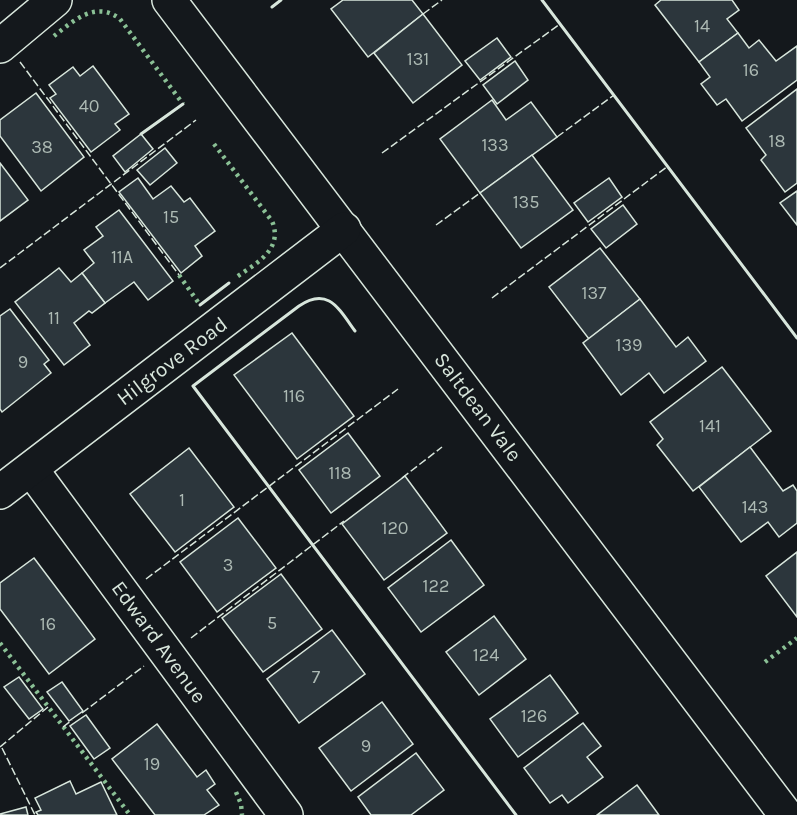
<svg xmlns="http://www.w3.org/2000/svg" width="797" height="815" font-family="Karla,sans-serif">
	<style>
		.building { fill: #2c363c; stroke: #d8e6dc; stroke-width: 1.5 }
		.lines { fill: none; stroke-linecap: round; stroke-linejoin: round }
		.minor-casing { stroke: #d8e6dc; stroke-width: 36 }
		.minor { stroke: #14181c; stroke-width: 33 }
		.hedge { stroke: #8ac095; stroke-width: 4.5; stroke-dasharray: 3 4.5; stroke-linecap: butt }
		.fence { stroke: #d8e6dc; stroke-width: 1.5; stroke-dasharray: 8 3; stroke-linecap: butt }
		.wall { stroke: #d8e6dc; stroke-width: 3 }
		.labels { text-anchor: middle; stroke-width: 4.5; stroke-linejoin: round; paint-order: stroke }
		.number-label { font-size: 18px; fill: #adbab4 }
		.street-label { font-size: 21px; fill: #d8e6dc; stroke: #14181c }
	</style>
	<rect width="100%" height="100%" fill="#14181c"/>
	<g class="building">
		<path d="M343,0H412L423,14L368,57L331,9Z"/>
		<path d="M661,0H732L739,10L727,19L738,33L699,62L655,5Z"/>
		<path d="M423,14L462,65L413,103L374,53Z"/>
		<path d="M738,33L749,48L759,40L776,61L797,46V80L742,121L726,99L717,105L701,84L710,77L699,62Z"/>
		<path d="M497,38L511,57L480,80L465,61Z"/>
		<path d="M515,61L528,80L497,104L483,85Z"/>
		<path d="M93,66L129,114L115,124L120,130L91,152L50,98L56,94L49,85L73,67L80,76Z"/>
		<path d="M797,89V183L785,192L761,160L766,155L746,128Z"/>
		<path d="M36,93L84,157L41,191L0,136V120Z"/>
		<path d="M492,100L506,120L531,102L557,137L480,193L440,139Z"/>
		<path d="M141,134L153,149L125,172L113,156Z"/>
		<path d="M165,148L177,163L150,185L137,170Z"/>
		<path d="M532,155L573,210L521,248L480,193Z"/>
		<path d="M0,163L28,200L0,221Z"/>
		<path d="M138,178L153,199L171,186L184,202L190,198L215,231L195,246L202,256L181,273L119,192Z"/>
		<path d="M609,178L622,197L588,222L574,203Z"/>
		<path d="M797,191V225L780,203Z"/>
		<path d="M623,205L637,224L606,248L591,229Z"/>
		<path d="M119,210L173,281L148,300L134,282L105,303L82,273L94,263L84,250L103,236L96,227Z"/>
		<path d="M600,248L640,299L589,339L549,287Z"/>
		<path d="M59,268L71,282L82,273L105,303L92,313L89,311L74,323L90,345L64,365L15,302Z"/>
		<path d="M640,299L676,347L688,337L706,361L664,393L649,373L621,395L583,343Z"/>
		<path d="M10,309L49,360L44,364L51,373L2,412L0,409V316Z"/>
		<path d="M292,333L354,416L297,459L234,375Z"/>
		<path d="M722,367L771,431L693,491L657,445L663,439L650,422Z"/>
		<path d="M348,433L380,476L331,513L299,470Z"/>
		<path d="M750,447L783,491L793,485L797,491V523L779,537L768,522L741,542L699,487Z"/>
		<path d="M189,448L234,507L175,552L130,494Z"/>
		<path d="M405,476L447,533L384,580L342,524Z"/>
		<path d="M238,518L276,568L217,612L180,562Z"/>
		<path d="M451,540L484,585L421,632L388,588Z"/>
		<path d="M797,552V617L766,576Z"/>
		<path d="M34,558L95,639L49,674L0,609V583Z"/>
		<path d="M281,574L322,629L263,672L222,618Z"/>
		<path d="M494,616L526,659L479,695L446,652Z"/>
		<path d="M332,630L365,674L299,723L267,679Z"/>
		<path d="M550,675L578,713L518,757L490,719Z"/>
		<path d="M19,677L43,709L29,719L4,687Z"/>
		<path d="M62,682L83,711L69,721L47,692Z"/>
		<path d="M382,702L413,744L351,791L319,748Z"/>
		<path d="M86,715L110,748L94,759L70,726Z"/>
		<path d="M583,723L601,746L587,757L603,777L568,803L562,795L550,803L524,768Z"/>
		<path d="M157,724L197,777L206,770L215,784L207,790L219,805L204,815H155L112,759Z"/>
		<path d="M416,753L444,790L411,815H371L358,797Z"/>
		<path d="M70,781L76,794L101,782L117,815H38L36,812L41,810L35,798Z"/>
		<path d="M637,785L659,815H597Z"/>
		<path d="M26,807L28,815H0V814Z"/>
	</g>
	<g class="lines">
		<defs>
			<g id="minor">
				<path d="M169,0L786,815"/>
				<path d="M0,46L55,0"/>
				<path d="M31,469L286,815"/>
				<path d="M0,492L344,229"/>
			</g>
		</defs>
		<use href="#minor" class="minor-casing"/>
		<use href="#minor" class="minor"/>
		<g class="hedge">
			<path d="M54,36C73,21 96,0 120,19L183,104"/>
			<path d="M214,144L272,221C284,250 255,264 235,278"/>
			<path d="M179,275L200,305"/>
			<path d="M0,643L130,815"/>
			<path d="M765,662L797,638"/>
			<path d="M236,792L241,804L242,815"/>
		</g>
		<g class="fence">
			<path d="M423,14L442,0"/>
			<path d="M20,62L179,275"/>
			<path d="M557,137L614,95"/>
			<path d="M382,153L560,24"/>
			<path d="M436,225L480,193"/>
			<path d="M0,268L196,120"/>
			<path d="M492,298L668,166"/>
			<path d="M402,478L442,447"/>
			<path d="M146,579L398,389"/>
			<path d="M191,638L344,521"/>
			<path d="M82,713L144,666"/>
			<path d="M63,727L72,720"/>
			<path d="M0,747L48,707"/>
			<path d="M2,748L35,815"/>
		</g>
		<g class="wall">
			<path d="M542,0L797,338"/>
			<path d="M272,7L281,0"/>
			<path d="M141,134L183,104"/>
			<path d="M200,305L229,283"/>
			<path d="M355,331C339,309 328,286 299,306L193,386L516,815"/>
		</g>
	</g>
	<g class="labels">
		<g class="number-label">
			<text x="702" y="32">14</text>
			<text x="418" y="65">131</text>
			<text x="751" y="76">16</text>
			<text x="89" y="112">40</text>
			<text x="777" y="147">18</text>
			<text x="495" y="151">133</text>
			<text x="42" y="153">38</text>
			<text x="526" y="208">135</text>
			<text x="171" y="223">15</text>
			<text x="122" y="263">11A</text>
			<text x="594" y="299">137</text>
			<text x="54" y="324">11</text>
			<text x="629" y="351">139</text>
			<text x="23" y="368">9</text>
			<text x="294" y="402">116</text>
			<text x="710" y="432">141</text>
			<text x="340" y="479">118</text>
			<text x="182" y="506">1</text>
			<text x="755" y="513">143</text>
			<text x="395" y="534">120</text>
			<text x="228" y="571">3</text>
			<text x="436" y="592">122</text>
			<text x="272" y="629">5</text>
			<text x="48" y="630">16</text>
			<text x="486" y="661">124</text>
			<text x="316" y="683">7</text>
			<text x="534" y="722">126</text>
			<text x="366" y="752">9</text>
			<text x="152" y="770">19</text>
		</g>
		<g class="street-label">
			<text transform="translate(172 361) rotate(-37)" y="7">Hilgrove Road</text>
			<text transform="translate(478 407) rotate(53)" y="7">Saltdean Vale</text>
			<text transform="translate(159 642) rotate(54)" y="7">Edward Avenue</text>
		</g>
	</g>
</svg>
